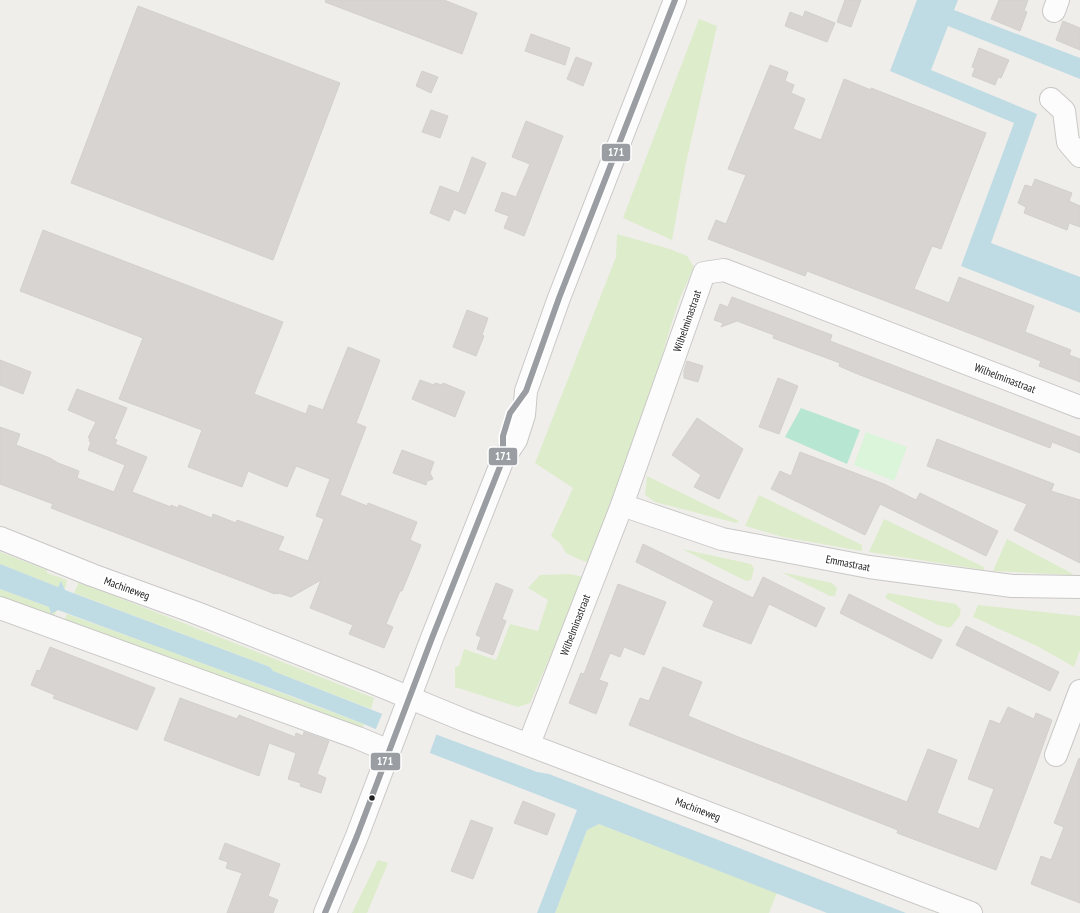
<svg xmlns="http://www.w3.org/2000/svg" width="1080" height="913" font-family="'PT Sans Narrow',sans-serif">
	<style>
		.grass { fill: #ddeccb }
		.park { fill: #daf5da }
		.pitch { fill: #b7e6d2 }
		.water { fill: #bfdbe3 }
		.pier { fill: #f0eeeb }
		.building { fill: #d7d4d2; stroke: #d3d0cc }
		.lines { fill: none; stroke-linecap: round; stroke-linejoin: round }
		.minor-casing { stroke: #c9c8c7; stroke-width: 24 }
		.minor { stroke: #fdfcfc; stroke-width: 22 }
		.bus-1-casing { stroke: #fff; stroke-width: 9 }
		.bus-1 { stroke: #9a9ea2; stroke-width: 6 }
		.bus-dot { fill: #222; stroke: #fff; stroke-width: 1.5 }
		.labels { text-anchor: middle; stroke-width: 4; stroke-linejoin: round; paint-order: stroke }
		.street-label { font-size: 11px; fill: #222; stroke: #fff }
		.line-badge { stroke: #fff; stroke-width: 1.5 }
		.badge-label { font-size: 11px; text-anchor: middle; font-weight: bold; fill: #fff }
	</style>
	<rect width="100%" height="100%" fill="#f0eeeb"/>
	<g class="grass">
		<path d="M699,19L717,26L686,163L672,240L623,218Z"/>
		<path d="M617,234L670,249L687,256L694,267L680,298L671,325L648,404L590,563L578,559L566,553L560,543L551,536L573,488L535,463L616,257Z"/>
		<path d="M647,476L739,521L736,523L655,502L645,495Z"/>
		<path d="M759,495L862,545V551L783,537L745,526Z"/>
		<path d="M884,519L984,567V570L869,552Z"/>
		<path d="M1007,539L1073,574L1071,575L993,571Z"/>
		<path d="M682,549L751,564L754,569L751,580L746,581Z"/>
		<path d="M0,552L47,570V573L67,580L65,590L61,582L58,587L0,564Z"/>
		<path d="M781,572L832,583L837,588L835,596H830Z"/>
		<path d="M569,574L585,577L530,703L518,707L455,687V667L459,666L464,649L496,660L510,624L538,631L548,600L528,588L540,575Z"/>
		<path d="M79,582L374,698L371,709L273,671L270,667L74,593Z"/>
		<path d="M0,589L49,607L57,610L52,620L0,602Z"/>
		<path d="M888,593L956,604L961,610L959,617L950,628L938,625L885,598Z"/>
		<path d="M978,605L1080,616V650L1074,667L1037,646L973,617Z"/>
		<path d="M67,614L170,651L364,724L361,732L109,636L63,624Z"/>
		<path d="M599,824L777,893L769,913H555L587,830Z"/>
		<path d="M378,860L388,863L367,913H352Z"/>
	</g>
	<path class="park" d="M866,432L907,447L894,481L854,465Z"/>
	<path class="pitch" d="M801,408L860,430L847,464L785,437Z"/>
	<g class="water">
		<path d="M917,0H958L954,10L1080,58V79L948,26L931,70L1037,114L991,243L1080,277V313L961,266L1014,123L890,71Z"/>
		<path d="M0,564L58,587L61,581L65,590L270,667L273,671L408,724L537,772L549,774L906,913H827L599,824L587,830L555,913H537L577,810L430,753L364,724L297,698L58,610L51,614L49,607L0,589Z"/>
	</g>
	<path class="pier" d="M383,712L437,733L429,755L375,731Z"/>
	<g class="building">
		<path d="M326,0H444L477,13L462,54L325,2Z"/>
		<path d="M845,0H861L851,27L837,22Z"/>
		<path d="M999,0H1028L1024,11L1027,12L1020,31L991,19Z"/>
		<path d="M138,6L340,83L273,260L71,183Z"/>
		<path d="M805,11L835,23L827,42L785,26L790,12L803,17Z"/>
		<path d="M1063,21L1080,28V50L1056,40Z"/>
		<path d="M531,34L570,48L565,65L525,51Z"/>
		<path d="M979,48L1009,60L1001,78L998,77L995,85L972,76L975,68L972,67Z"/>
		<path d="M576,57L592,63L583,86L567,79Z"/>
		<path d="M770,65L788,72L785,81L794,85L791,93L805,99L793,129L821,140L844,79L871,90V88L986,133L941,249L932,246L914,289L949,303L959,277L1034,306L1025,332L1071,350L1069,355L1080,359V382L1039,366L1041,361L917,313L807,271L805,276L708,239L716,220L726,224L746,175L728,169Z"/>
		<path d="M422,71L438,77L431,93L416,86Z"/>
		<path d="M431,110L448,116L440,138L422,132Z"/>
		<path d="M526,121L563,136L524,236L504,228L509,216L495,211L502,192L516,197L530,164L512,157Z"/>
		<path d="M472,157L486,163L465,214L454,209L449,221L430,213L440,186L459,193Z"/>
		<path d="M1035,179L1072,193L1069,201L1080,206V227L1069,223L1067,230L1024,213L1026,207L1018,203L1025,185L1032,187Z"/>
		<path d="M43,230L283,322L254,394L306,414L309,405L323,410L348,347L380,360L356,423L366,427L340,495L367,506L368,503L417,522L410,540L421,545L402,591H400L386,624L393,627L384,648L349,634L353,625L310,608L321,580L291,597L279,593L278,594L276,593L275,594L51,508L53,504L0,484V427L20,434L16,445L50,458L58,463L79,471L77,478L114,492L125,465L88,450L91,442L89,441L90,438H88L96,422L68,410L77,389L127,408L114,439L117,440L115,444L147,457L132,492L171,507V505L178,508L179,505L212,518L213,514L236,523L237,520L284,537L278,550L308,561L324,519L316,516L330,479L296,466L287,487L248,471L242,487L188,467L202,430L119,399L143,338L20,291Z"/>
		<path d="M732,297L832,335L830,341L1080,437V453L1052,442L1050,448L855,373L839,366L840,363L773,338L774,335L737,321L721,327L723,323L714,320L720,304L728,307Z"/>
		<path d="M467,310L488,318L482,335L484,336L476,356L453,347Z"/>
		<path d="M0,360L31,372L23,394L0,385Z"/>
		<path d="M687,361L703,366L698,382L684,378V371Z"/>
		<path d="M778,378L798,386L779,434L759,427Z"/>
		<path d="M420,380L434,385L435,383L442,385L443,383L465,392L455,417L412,399Z"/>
		<path d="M697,418L743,449L719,499L694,487L701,475L672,455Z"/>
		<path d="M937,439L1054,484L1051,491L1080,500V563L1014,530L1027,504L927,466Z"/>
		<path d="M402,450L434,462L430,473L433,479L427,481L426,485L393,473Z"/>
		<path d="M800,452L884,484L916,500L920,493L998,531L986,556L880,504L865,535L771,489L780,471L791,476Z"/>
		<path d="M643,544L753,598L763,577L825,608L816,627L769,604L751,644L703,626L714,601L636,562Z"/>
		<path d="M496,583L513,590L502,619L506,621L493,655L477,649L481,637L476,635Z"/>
		<path d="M618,584L666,602L644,655L624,647L620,657L610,653L599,680L608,683L596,714L569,703L581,673L584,674Z"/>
		<path d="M849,594L942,640L932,659L840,613Z"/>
		<path d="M966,626L1059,672L1050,691L956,645Z"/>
		<path d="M50,647L155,688L137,730L53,698L55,695L31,685L37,670L40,671Z"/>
		<path d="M663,667L702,682L688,716L741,738L907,802L928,749L957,760L937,813L979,829L994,789L968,779L990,720L1000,724L1008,707L1034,719L1036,713L1052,720L1036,765L996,870L897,833L898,830L629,725L640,698L649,701Z"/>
		<path d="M180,698L237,719L239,715L295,737L296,733L303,736L304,732L329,741L317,774L326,778L321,793L300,786L301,783L288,779L296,753L269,743L259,776L164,740Z"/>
		<path d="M1079,758L1080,759V903L1031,884L1041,856L1051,860L1064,827L1054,823Z"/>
		<path d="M523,801L555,814L547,835L514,823Z"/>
		<path d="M471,820L493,828L473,879L451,871Z"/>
		<path d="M225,843L280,864L268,896L278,900L273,913H227L242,873L226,868L228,862L219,859Z"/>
	</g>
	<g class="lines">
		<defs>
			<g id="minor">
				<path d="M1054,11L1058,0"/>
				<path d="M1051,99L1064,111L1068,142L1080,156"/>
				<path d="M622,505L722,539L869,567L1012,586L1080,587"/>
				<path d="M0,538L92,575L194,612L369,681L466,721L971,913"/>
				<path d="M0,608L358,738L389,751"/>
				<path d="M529,744L622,505L704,273L724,270L1080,407"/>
				<path d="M1056,755L1080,691"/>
				<path d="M325,913L357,836L432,638L503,459L516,440L524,415L526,391L559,298L675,0"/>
			</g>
		</defs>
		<use href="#minor" class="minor-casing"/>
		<use href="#minor" class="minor"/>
		<defs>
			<path id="bus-1" d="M325,913L357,836L432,638L503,459V436L510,413L526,391L559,298L675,0"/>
		</defs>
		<use href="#bus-1" class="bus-1-casing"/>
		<use href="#bus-1" class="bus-1"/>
	</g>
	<circle class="bus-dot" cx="372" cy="798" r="3.5"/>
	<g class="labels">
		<g class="street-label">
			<text transform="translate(687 321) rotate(-71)" y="4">Wilhelminastraat</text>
			<text transform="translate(1005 378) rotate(21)" y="4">Wilhelminastraat</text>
			<text transform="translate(848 563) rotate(11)" y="4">Emmastraat</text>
			<text transform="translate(127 588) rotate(20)" y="4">Machineweg</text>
			<text transform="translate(575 625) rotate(-69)" y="4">Wilhelminastraat</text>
			<text transform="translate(698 809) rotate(21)" y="4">Machineweg</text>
		</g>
	</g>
	<g class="line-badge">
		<rect x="601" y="143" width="30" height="19" rx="4" fill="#9a9ea2"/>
		<rect x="488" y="447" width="30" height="19" rx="4" fill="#9a9ea2"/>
		<rect x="370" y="752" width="31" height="19" rx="4" fill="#9a9ea2"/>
	</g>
	<g class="badge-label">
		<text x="616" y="156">171</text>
		<text x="503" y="460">171</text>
		<text x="385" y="765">171</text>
	</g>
</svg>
